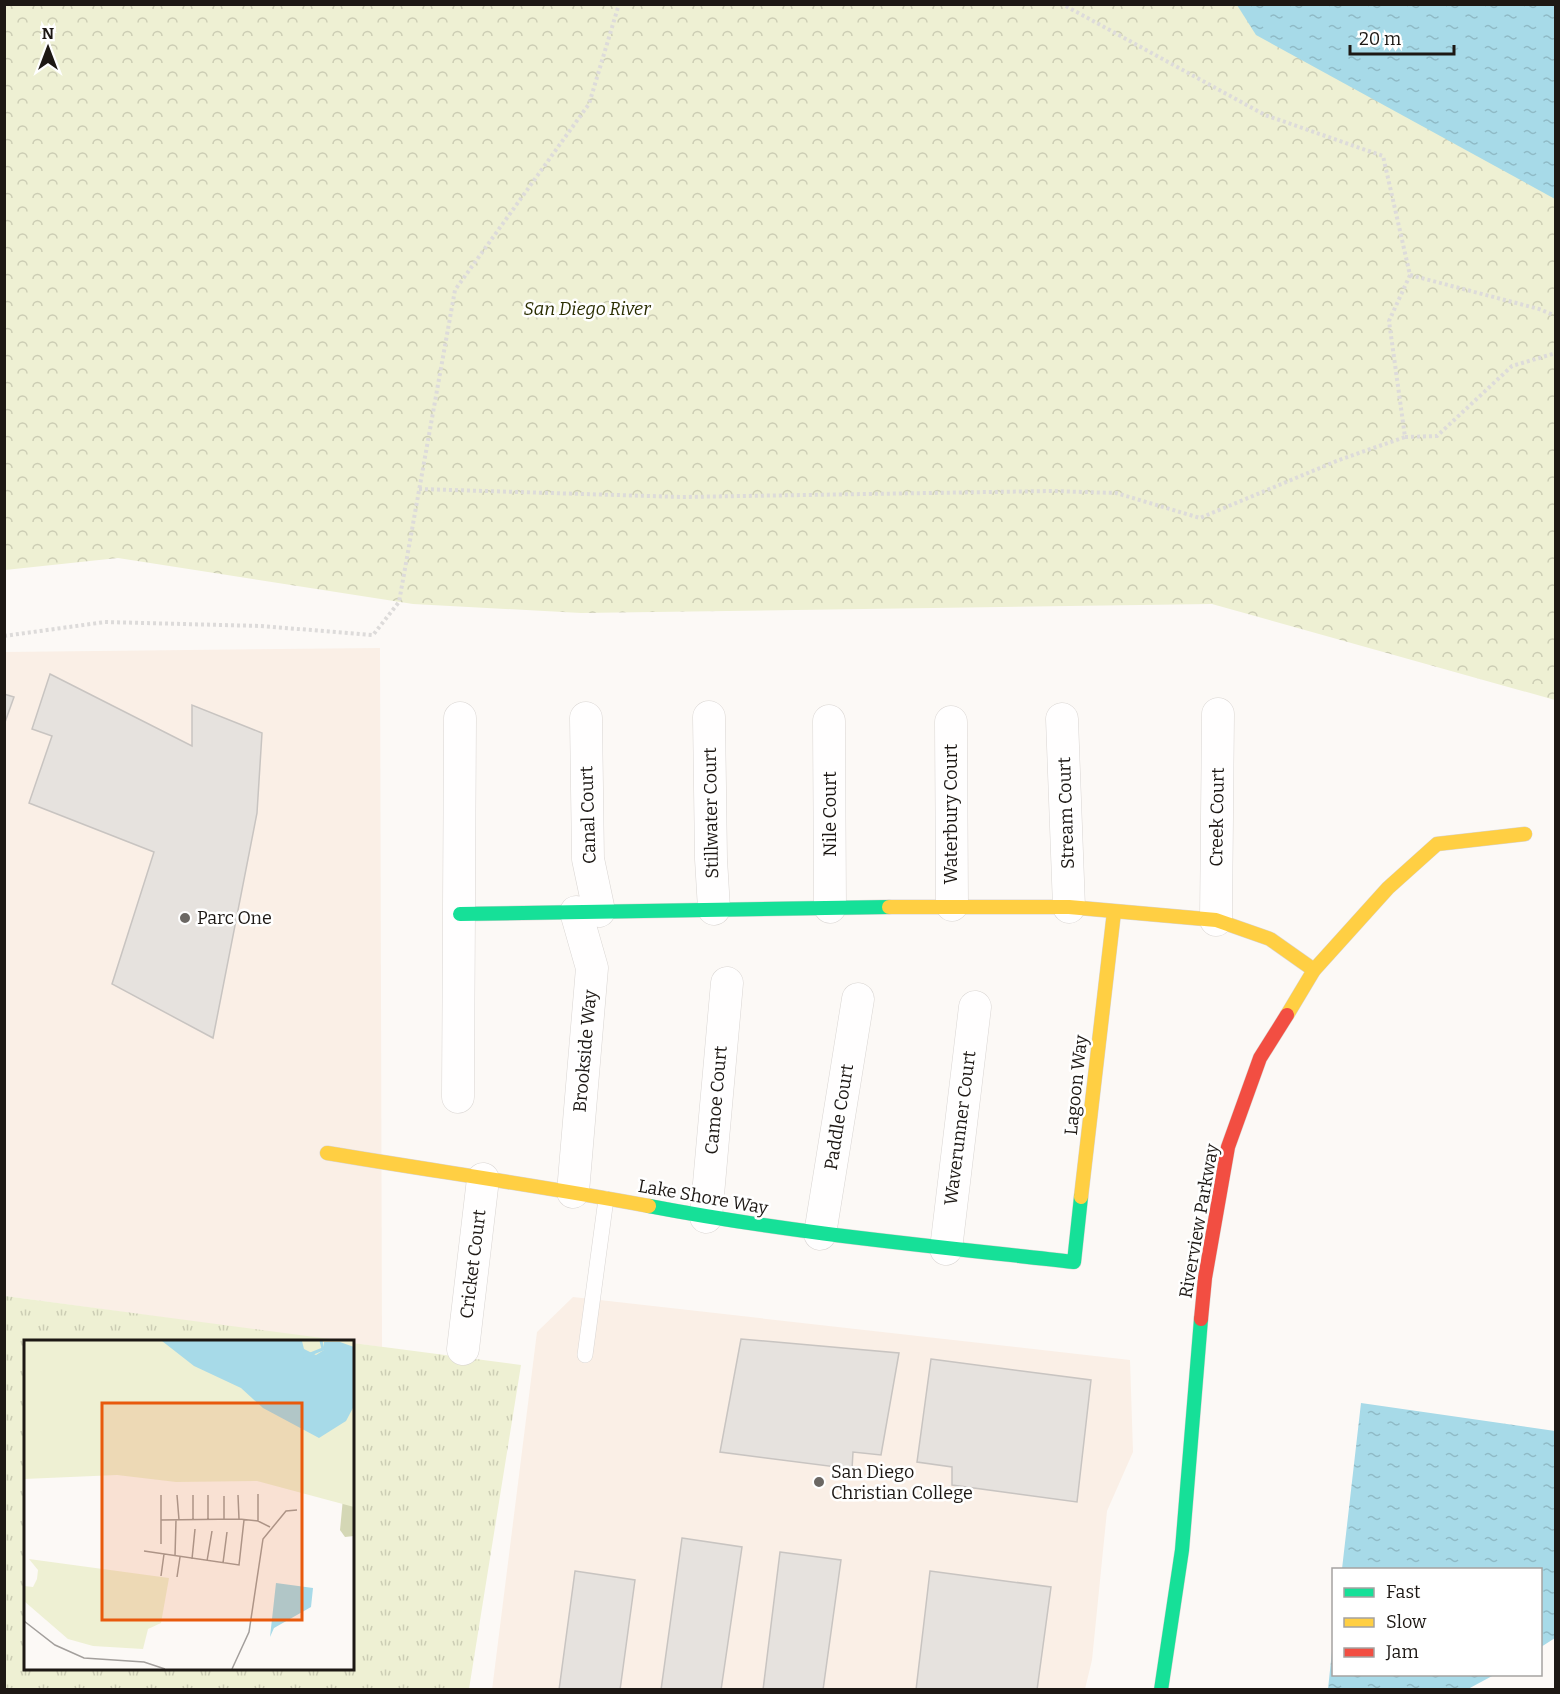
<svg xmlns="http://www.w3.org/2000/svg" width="1560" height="1694" font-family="Bitter,serif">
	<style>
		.built { fill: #faefe6 }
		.grass { fill: url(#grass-tufts) }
		.park { fill: url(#park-crowns) }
		.water { fill: url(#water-ripples) }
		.building { fill: #e6e2de; stroke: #c8c4c1; stroke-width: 1.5 }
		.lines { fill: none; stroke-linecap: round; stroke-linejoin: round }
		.lane-casing { stroke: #d9d5d2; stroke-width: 16 }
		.street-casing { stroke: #d9d5d2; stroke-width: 33 }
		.fast-casing { stroke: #d9d5d2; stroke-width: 15 }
		.slow-casing { stroke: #d9d5d2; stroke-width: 15 }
		.jam-casing { stroke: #d9d5d2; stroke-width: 15 }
		.path { stroke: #dddbda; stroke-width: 4; stroke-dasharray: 3 3; stroke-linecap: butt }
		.lane { stroke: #fffefe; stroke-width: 15 }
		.street { stroke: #fffefe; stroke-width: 32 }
		.fast { stroke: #16e098; stroke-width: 14 }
		.slow { stroke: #ffcf43; stroke-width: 14 }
		.jam { stroke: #f24e42; stroke-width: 14 }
		.poi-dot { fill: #6b6763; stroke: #fff; stroke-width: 2 }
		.labels { text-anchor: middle; stroke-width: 5; stroke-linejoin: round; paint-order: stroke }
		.park-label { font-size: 18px; font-style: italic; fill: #2a2d00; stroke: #fff }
		.street-label { font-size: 18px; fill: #1d1814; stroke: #fff }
		.poi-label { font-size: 18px; fill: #1d1814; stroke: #fff; text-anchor: start }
		.inset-river { fill: none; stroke: #a7dae8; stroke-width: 3 }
		.inset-road { fill: none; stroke: #a39f9c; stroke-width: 1.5 }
		.view { fill: #e8590c; fill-opacity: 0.15; stroke: #e8590c; stroke-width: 3 }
		.inset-edge { fill: none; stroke: #1d1814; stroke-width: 3 }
	</style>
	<defs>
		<pattern id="grass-tufts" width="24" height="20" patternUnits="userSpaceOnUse" patternTransform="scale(1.5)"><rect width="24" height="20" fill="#eef0d3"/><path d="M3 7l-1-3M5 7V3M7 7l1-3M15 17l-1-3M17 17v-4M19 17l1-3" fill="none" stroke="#cccdb4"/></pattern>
		<pattern id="park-crowns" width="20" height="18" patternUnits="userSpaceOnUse" patternTransform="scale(1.5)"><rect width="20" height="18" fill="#eef0d3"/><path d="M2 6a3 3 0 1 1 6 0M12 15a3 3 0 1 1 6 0" fill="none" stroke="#cccdb4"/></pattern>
		<pattern id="water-ripples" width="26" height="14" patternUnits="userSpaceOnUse" patternTransform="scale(1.5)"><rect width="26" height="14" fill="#a7dae8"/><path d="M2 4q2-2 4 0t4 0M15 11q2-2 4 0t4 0" fill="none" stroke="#8fbac6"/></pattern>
	</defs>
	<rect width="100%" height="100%" fill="#fcf9f6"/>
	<g class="built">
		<path d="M380,648L382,1347L5,1296V652Z"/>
		<path d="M573,1297L1130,1360L1133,1452L1107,1511L1092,1660L1085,1689L492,1690L537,1332Z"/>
	</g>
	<path class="grass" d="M5,1296L345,1341L26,1342V1668H352L353,1343L521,1365L469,1689L5,1690Z"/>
	<path class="park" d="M4,5H1555V700L1212,604L581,613L413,604L118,558L5,570Z"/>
	<g class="water">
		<path d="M1237,5H1555V199L1256,35Z"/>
		<path d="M1361,1403L1555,1431V1638L1541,1647L1540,1570L1342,1569Z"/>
		<path d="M1333,1642L1334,1674L1494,1675L1468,1689H1328Z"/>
	</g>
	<g class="building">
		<path d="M50,674L192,746V705L262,733L257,813L213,1038L112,984L154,852L29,803L52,736L32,729Z"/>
		<path d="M4,694L14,697L4,725Z"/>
		<path d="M741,1339L899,1353L881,1455L853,1452L852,1469L720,1452Z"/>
		<path d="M931,1359L1091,1380L1077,1502L952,1485V1467L917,1462Z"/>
		<path d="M682,1538L742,1547L721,1690H661Z"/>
		<path d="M780,1552L841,1560L823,1690H763Z"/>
		<path d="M575,1571L635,1580L620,1690H559Z"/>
		<path d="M930,1571L1051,1587L1037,1690H916Z"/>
	</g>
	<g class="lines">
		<defs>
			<path id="lane" d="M585,1355L606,1199"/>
			<g id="street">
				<path d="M709,717L711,859L714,909"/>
				<path d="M586,718L588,859L599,911"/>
				<path d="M1062,719L1069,907"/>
				<path d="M829,721L830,907"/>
				<path d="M951,722L952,905"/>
				<path d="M1216,920L1218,714"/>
				<path d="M458,1097L460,718"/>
				<path d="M573,1192L592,968L576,912"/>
				<path d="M706,1217L727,983"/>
				<path d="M820,1234L858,999"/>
				<path d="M946,1249L975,1007"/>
				<path d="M463,1349L483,1179"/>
			</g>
			<g id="fast">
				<path d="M460,914L889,907"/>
				<path d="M649,1206C790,1233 932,1246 1074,1262L1081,1197"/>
				<path d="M1161,1690L1182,1550L1201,1319"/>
			</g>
			<g id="slow">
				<path d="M889,907H1069L1216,920L1270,939L1314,970"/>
				<path d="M1287,1015L1314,970L1388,888L1437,844L1525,834"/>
				<path d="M327,1153C434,1171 542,1186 649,1206"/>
				<path d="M1081,1197L1114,912"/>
			</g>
			<path id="jam" d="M1201,1319L1205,1278L1228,1147L1260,1058L1287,1015"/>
		</defs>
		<use href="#lane" class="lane-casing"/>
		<use href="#street" class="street-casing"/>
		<use href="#fast" class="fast-casing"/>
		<use href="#slow" class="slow-casing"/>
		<use href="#jam" class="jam-casing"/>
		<g class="path">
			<path d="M1410,275L1539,309L1556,316"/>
			<path d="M1405,437L1437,436L1512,366L1556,353"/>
			<path d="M419,489L682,497L1052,491L1116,493L1200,518L1339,460L1405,437L1389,321L1410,275L1383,156L1265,115L1062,4"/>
			<path d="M4,636L105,622L261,626L373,635L399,602L455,290L589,104L619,4"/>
		</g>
		<use href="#lane" class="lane"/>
		<use href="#street" class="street"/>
		<use href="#fast" class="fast"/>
		<use href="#slow" class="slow"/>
		<use href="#jam" class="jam"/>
	</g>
	<g class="poi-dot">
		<circle cx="185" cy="918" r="6"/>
		<circle cx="819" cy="1482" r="6"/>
	</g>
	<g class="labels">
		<g class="park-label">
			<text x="587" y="315">San Diego River</text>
		</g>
		<g class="street-label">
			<text transform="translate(711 813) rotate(-91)" y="6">Stillwater Court</text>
			<text transform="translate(1066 813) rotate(-92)" y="6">Stream Court</text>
			<text transform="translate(830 814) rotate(-90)" y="6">Nile Court</text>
			<text transform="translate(951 814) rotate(-90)" y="6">Waterbury Court</text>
			<text transform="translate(588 815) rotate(-92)" y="6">Canal Court</text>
			<text transform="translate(1217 817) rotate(-89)" y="6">Creek Court</text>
			<text transform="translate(585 1051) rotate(-85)" y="6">Brookside Way</text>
			<text transform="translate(1076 1085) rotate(-84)" y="6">Lagoon Way</text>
			<text transform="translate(716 1100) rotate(-85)" y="6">Camoe Court</text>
			<text transform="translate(839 1117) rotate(-81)" y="6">Paddle Court</text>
			<text transform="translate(960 1128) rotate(-83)" y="6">Waverunner Court</text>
			<text transform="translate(703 1197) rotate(10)" y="6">Lake Shore Way</text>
			<text transform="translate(1199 1221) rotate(-80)" y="6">Riverview Parkway</text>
			<text transform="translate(473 1264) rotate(-83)" y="6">Cricket Court</text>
		</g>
		<g class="poi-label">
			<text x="197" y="924">Parc One</text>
			<text x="831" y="1478">San Diego<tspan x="831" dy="21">Christian College</tspan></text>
		</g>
	</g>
	<g transform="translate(24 1340)">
		<rect width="330" height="330" fill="#fcf9f6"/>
		<path d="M5,219L145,238L137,283L124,289L119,309L69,306L44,299L0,261V246L9,247L13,239L14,230Z" fill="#eef0d3"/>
		<path d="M330,120V196L321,197L316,190L319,158Z" fill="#d4d7b5"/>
		<path d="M0,1H330V167L233,141L152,142L93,135L0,139Z" fill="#eef0d3"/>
		<path d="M138,1H278L280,9L292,15L300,10V2H316L330,7V66L322,81L295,98L239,68L217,48L170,26ZM252,243L289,248L287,267L250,288L246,297Z" fill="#a7dae8"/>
		<path class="inset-river" d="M279,17L299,9L297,1"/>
		<path class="inset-road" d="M153,155L155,180M169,155V179M184,155V179M214,155L215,179M200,156V179M137,180L215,179L234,181L246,187M234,181V154M137,204V155M120,211L215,225L220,180M151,216L152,180M168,219L171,189M183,221L188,191M199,223L203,192M137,236L140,214M153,237L156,217M0,281L31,305L60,318L120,322L141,329M208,329L225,292L239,199L262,171L273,170"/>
		<path class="view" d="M78,63H278V280H78Z"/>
		<rect width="330" height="330" class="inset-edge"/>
	</g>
	<rect width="1560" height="1694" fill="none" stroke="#1d1814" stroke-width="12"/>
	<rect x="1332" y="1568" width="210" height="108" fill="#ffffff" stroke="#a5a3a1" stroke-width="1.5"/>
	<rect x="1344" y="1588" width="30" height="9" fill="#16e098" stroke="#a5a3a1" stroke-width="1.5"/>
	<text x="1386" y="1598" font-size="18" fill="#1d1814">Fast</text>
	<rect x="1344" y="1618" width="30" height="9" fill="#ffcf43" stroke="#a5a3a1" stroke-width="1.5"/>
	<text x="1386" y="1628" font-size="18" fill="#1d1814">Slow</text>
	<rect x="1344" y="1648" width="30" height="9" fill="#f24e42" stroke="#a5a3a1" stroke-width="1.5"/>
	<text x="1386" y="1658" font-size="18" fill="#1d1814">Jam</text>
	<g transform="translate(48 48)" stroke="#ffffff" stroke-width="4.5" paint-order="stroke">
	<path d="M0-4.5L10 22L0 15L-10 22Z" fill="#1d1814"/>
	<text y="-9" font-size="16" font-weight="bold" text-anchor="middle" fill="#1d1814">N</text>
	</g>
	<path d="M1350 45v9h104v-9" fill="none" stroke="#1d1814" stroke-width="3"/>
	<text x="1359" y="45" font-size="18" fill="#1d1814" stroke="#ffffff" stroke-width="4.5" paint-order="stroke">20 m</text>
</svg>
